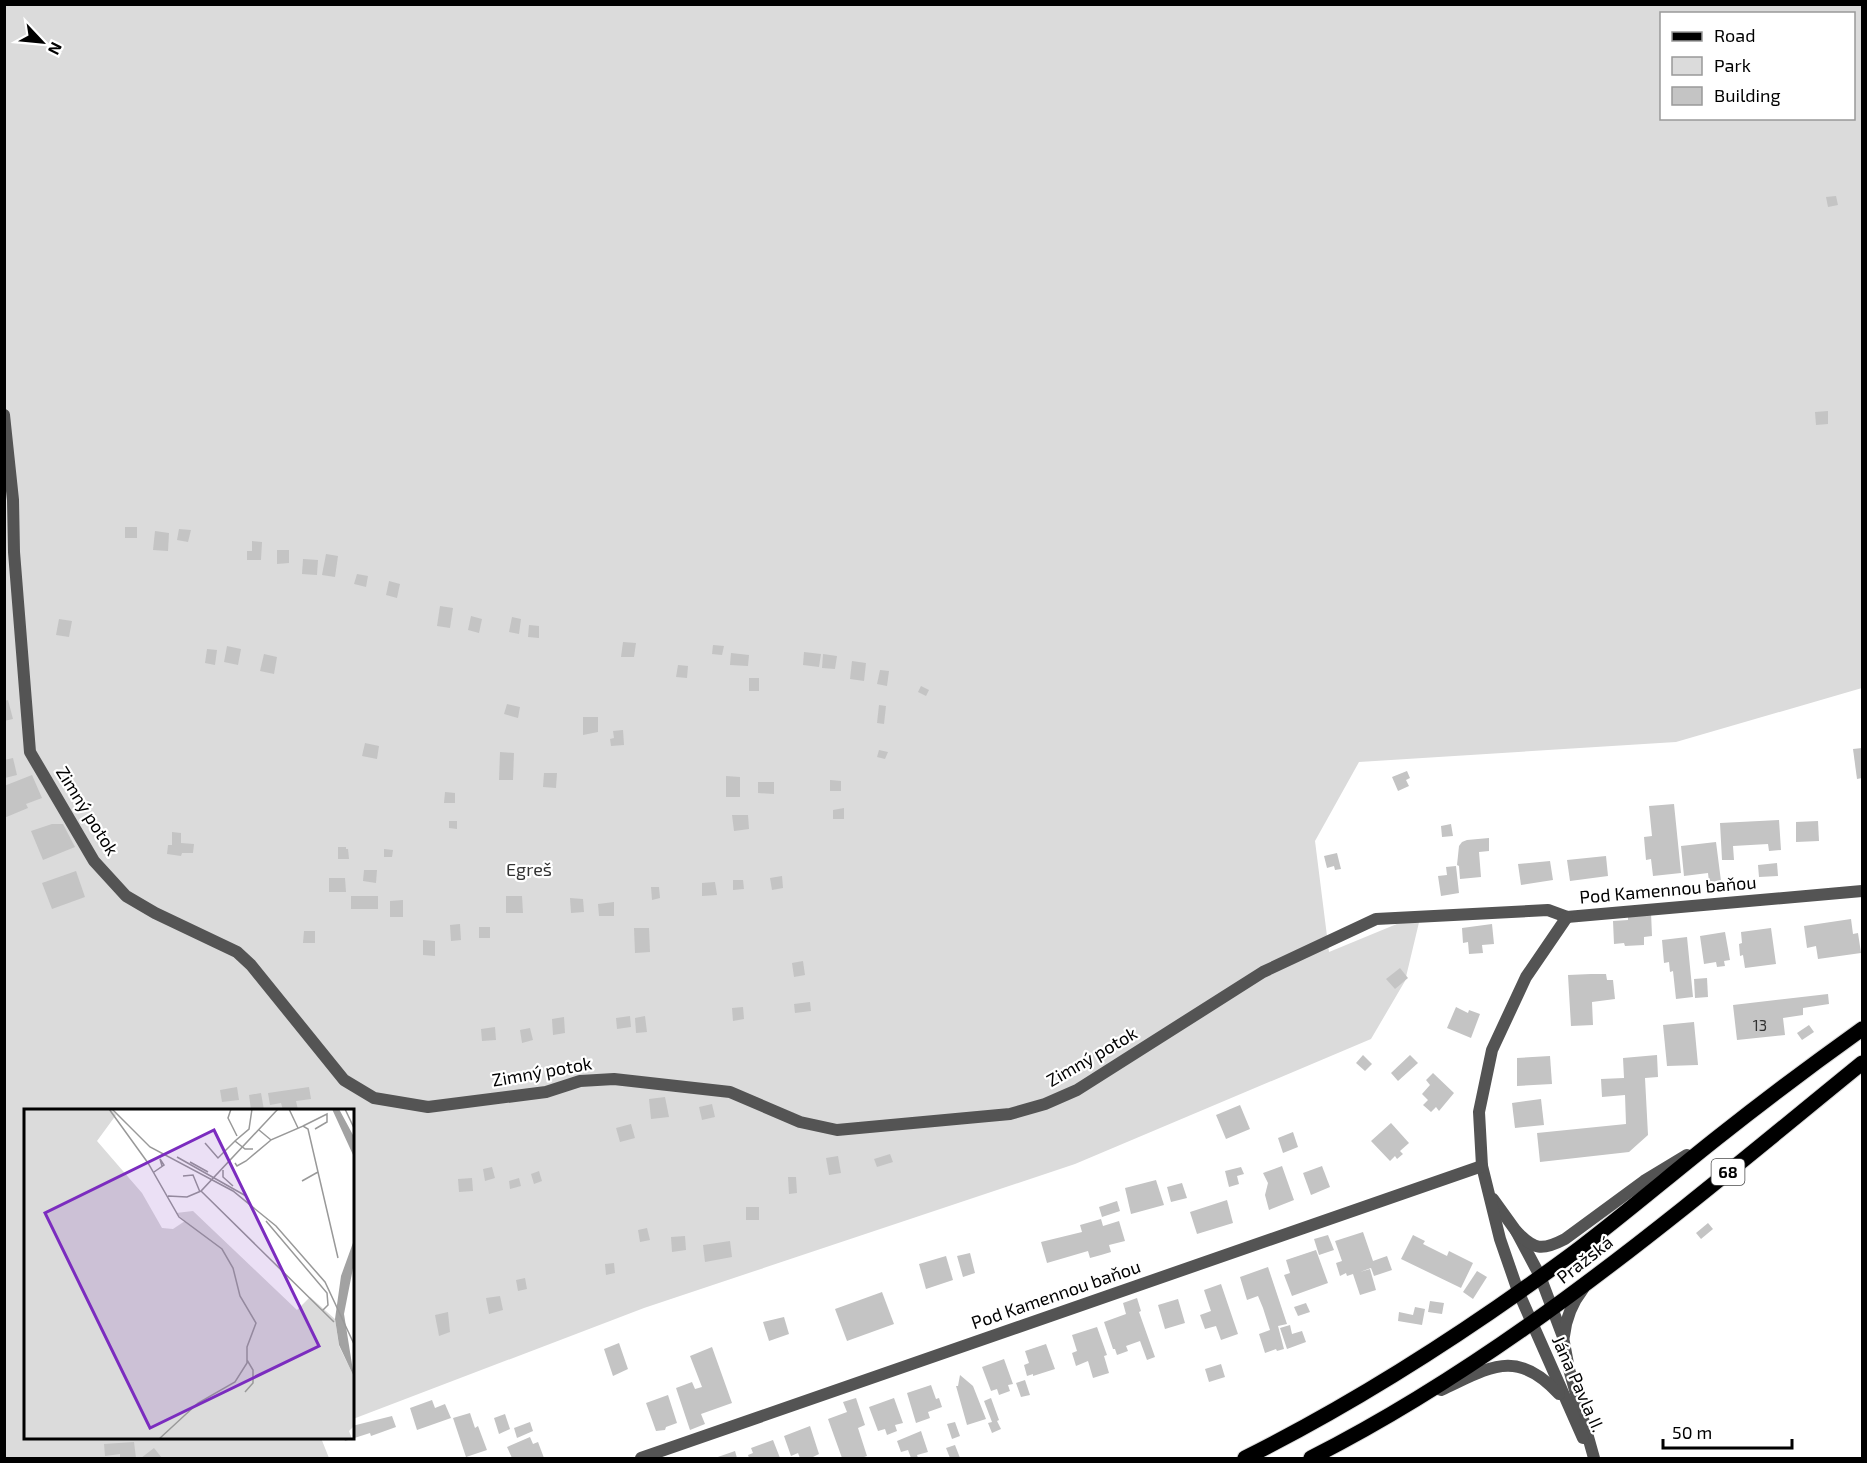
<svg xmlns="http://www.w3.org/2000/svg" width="1867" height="1463" font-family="'Exo 2',sans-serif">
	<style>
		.green { fill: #dbdbdb; fill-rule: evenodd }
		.building { fill: #c4c4c4 }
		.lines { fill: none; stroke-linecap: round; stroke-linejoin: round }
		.primary-casing { stroke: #dbdbdb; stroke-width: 17 }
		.minor { stroke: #545454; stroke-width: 12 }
		.tertiary { stroke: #545454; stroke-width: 12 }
		.primary { stroke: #000; stroke-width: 15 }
		.labels { text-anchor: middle; stroke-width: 4.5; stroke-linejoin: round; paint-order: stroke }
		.number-label { font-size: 15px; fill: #313131 }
		.shield { fill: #fff; stroke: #4c4c4c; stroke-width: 1.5 }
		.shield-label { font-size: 16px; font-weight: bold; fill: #000 }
		.street-label { font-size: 18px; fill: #000; stroke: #fff }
		.park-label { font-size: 18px; fill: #323232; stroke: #fff }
		.inset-road { fill: none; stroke: #999; stroke-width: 1.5 }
		.view { fill: #7b2cbf; fill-opacity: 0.15; stroke: #7b2cbf; stroke-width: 3 }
		.inset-edge { fill: none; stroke: #000; stroke-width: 3 }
	</style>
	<rect width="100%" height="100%" fill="#fff"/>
	<path class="green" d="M5,5H1862V688L1676,742L1359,762L1315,841L1329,952L1421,914L1405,981L1371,1039L1075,1164L644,1308L353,1419L352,1110H26V1438H321L329,1458H5ZM1662,14H1854V118H1662Z"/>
	<g class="building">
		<path d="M1836,196L1838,205L1828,207L1826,197Z"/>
		<path d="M1828,411V424L1816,425L1815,412Z"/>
		<rect x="125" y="527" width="12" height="11"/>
		<path d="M179,529L191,530L188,542L177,540Z"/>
		<path d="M155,531L169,533L168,551L153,550Z"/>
		<path d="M252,541L262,542L261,560H247V551H252Z"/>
		<path d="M277,550H289V563L277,564Z"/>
		<path d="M326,554L338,556L335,577L322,575Z"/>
		<path d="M303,559L318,560L317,575L302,574Z"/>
		<path d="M357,574L368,576L366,587L354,584Z"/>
		<path d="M389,581L400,584L397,598L386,595Z"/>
		<path d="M440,606L453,608L450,628L437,626Z"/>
		<path d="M471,616L482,619L479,633L468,630Z"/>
		<path d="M512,617L521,619L519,634L509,632Z"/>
		<path d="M59,619L72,621L69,637L56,635Z"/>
		<path d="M529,625L539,626V638L528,637Z"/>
		<path d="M623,642L636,643L634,657H621Z"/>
		<path d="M713,645L724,646L722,655L712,654Z"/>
		<path d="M227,646L241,649L238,665L224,662Z"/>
		<path d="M207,649L217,650L215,665L205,663Z"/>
		<path d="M804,652L821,654L819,667L803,665Z"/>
		<path d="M731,653L749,655L748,666L730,665Z"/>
		<path d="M264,654L277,657L274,674L260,671Z"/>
		<path d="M823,654L837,656L835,669L822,668Z"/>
		<path d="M852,661L866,663L864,681L850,679Z"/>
		<path d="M678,665L688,666L687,678L676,677Z"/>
		<path d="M880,670L889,671L887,686L877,684Z"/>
		<rect x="749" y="678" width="10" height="13"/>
		<path d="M921,686L929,690L926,696L918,692Z"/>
		<path d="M8,700L13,719L4,721V701Z"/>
		<path d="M507,704L520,707L518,718L504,714Z"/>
		<path d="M879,705L886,706L884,724L877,723Z"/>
		<path d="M583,717H598V732L583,735Z"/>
		<path d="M623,730L624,745L611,746L610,739L614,738L613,731Z"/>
		<path d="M365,743L379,746L377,759L362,756Z"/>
		<path d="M1862,748V778L1857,779L1853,749Z"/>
		<path d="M879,750L888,752L885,759L877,757Z"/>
		<path d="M500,752L514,753L513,780H499Z"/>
		<path d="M13,758L17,775L5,778L4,760Z"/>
		<path d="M1407,771L1410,778L1406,780L1409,786L1398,791L1392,777Z"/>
		<path d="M544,773H557L556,788L543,787Z"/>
		<path d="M32,775L42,798L26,804L28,808L4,818V786Z"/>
		<path d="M726,776L740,777V797H726Z"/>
		<path d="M830,780L841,781V791H830Z"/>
		<path d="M758,782H774V794L758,793Z"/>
		<path d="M445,792L455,793V803H444Z"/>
		<path d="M1674,804L1681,873L1653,876L1651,859L1646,860L1644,837L1652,836L1649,806Z"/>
		<path d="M844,808V819H833V810Z"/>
		<path d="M732,815H748L749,829L734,831Z"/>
		<path d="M1779,820L1781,850L1769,851L1768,844L1733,846L1734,860H1722L1720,823Z"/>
		<path d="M449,821H457V829L449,828Z"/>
		<path d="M1818,821L1819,841L1796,842V822Z"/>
		<path d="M52,824H63L75,847L43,860L31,831Z"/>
		<path d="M1451,824L1453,836L1442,837L1441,826Z"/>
		<path d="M172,832L181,833V843L194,844L193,853H182L181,856L167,854L168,845H172Z"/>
		<path d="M1489,838V851L1479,852L1481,877L1460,879L1459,866L1457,865L1459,846L1462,842L1467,840Z"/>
		<path d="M1716,842L1721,881L1709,882L1708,873L1684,876L1681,846Z"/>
		<path d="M338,847H346V849H348L349,859H338Z"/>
		<path d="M384,849L393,850L392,857H384Z"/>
		<path d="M1337,853L1341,869L1335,870L1334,866L1327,868L1324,856Z"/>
		<path d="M1606,856L1608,876L1570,881L1567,860Z"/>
		<path d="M1550,861L1553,880L1521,885L1518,864Z"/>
		<path d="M1777,863L1778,876L1759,877L1758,865Z"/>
		<path d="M1456,866L1459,893L1441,896L1438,876L1447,875L1446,867Z"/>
		<path d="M364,870H377L376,883L363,881Z"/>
		<path d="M76,871L85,897L52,909L42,883Z"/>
		<path d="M782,876L783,888L772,890L770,878Z"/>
		<path d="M329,878H345L346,892H329Z"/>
		<path d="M733,880H743L744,889L733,890Z"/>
		<path d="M715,882L717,895L702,896V883Z"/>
		<path d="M651,887H659L660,898L652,900Z"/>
		<rect x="351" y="896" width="27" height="13"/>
		<path d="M506,896H522L523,913H506Z"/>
		<path d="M570,898L583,899L584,912L571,913Z"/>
		<path d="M403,900V917H390V901Z"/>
		<path d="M614,902V916H599L598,904Z"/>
		<path d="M1651,912L1652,936L1644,937V945L1625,946L1624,943L1614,944L1613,921L1628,920V916Z"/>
		<path d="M1851,919L1853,934L1858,933L1861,953L1818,959L1816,946L1807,948L1804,926Z"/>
		<path d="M460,924L461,940L451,941L450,925Z"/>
		<path d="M1492,924L1494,944L1482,945L1483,953L1469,954L1468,942L1463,943L1462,928Z"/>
		<rect x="479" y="927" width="11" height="11"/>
		<path d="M634,928H649L650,952L635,953Z"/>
		<path d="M1771,928L1776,964L1745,968L1743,955L1740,956L1739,944L1742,943L1741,932Z"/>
		<path d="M304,931H315V943H303Z"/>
		<path d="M1725,932L1730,960L1724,961L1725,966L1717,967L1716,962L1704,964L1700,936Z"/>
		<path d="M1687,937L1693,997L1676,999L1673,971L1670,972L1669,962L1664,963L1662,940Z"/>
		<path d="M423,940L435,941V956L423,955Z"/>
		<path d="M803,961L805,975L794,977L792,963Z"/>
		<path d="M1400,968L1408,978L1395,989L1386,979Z"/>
		<path d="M1591,974H1606L1607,980H1613L1615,999L1592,1002L1593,1025L1571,1026L1568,975Z"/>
		<path d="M1707,978L1708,997L1695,998L1694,979Z"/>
		<path d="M1828,994L1829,1004L1803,1008V1015L1783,1018L1785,1035L1737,1040L1733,1005Z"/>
		<path d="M810,1002L811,1011L795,1013L794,1004Z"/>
		<path d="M743,1007L744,1019L733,1021L732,1008Z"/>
		<path d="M1456,1007L1468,1013L1469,1010L1480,1014L1471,1038L1447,1028Z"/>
		<path d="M630,1016L631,1027L617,1029L616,1018Z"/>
		<path d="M645,1016L647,1032L636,1033L635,1018Z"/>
		<path d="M564,1017L565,1033L553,1035L552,1019Z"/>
		<path d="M1694,1022L1698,1065L1667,1066L1663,1025Z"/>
		<path d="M1809,1025L1814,1032L1802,1040L1797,1033Z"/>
		<path d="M495,1027L496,1040L482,1041L481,1029Z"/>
		<path d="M530,1028L533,1040L522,1043L520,1030Z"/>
		<path d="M1363,1055L1372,1064L1365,1071L1356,1063Z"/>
		<path d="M1410,1055L1418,1063L1398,1081L1391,1073Z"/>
		<path d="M1657,1055L1658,1077L1645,1078L1648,1135L1629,1152L1540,1162L1537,1133L1626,1124L1625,1095L1602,1097L1601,1079L1624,1078L1623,1058Z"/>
		<path d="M1550,1056L1552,1084L1517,1086V1058Z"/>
		<path d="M1433,1073L1454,1093L1439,1111L1436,1107L1431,1112L1423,1105L1428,1100L1422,1094L1430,1085L1426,1080Z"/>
		<path d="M237,1087L239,1100L222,1102L220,1090Z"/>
		<path d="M309,1087L311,1099L296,1101L298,1110H283L281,1103L270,1105L268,1093Z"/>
		<path d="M261,1093L264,1110H251L249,1095Z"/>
		<path d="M665,1097L669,1117L651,1119L649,1099Z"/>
		<path d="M1541,1099L1544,1125L1515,1128L1512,1103Z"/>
		<path d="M712,1104L715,1117L702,1120L699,1107Z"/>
		<path d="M1240,1105L1250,1129L1226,1139L1216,1115Z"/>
		<path d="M1391,1123L1409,1143L1400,1151L1403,1154L1397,1159L1395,1156L1390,1161L1371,1141Z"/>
		<path d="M631,1124L635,1138L620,1142L616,1128Z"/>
		<path d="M1293,1132L1298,1147L1283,1153L1278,1138Z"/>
		<path d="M890,1154L893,1162L877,1167L874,1159Z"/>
		<path d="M838,1156L841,1173L829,1175L826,1158Z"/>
		<path d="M1282,1166L1294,1200L1269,1210L1265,1195L1268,1183L1263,1173Z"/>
		<path d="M1322,1166L1330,1187L1311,1195L1303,1173Z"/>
		<path d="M492,1167L495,1178L485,1181L483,1169Z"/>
		<path d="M1241,1167L1244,1174L1237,1176L1239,1184L1229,1187L1225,1171Z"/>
		<path d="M539,1171L542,1181L534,1184L531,1174Z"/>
		<path d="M788,1177H796L797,1193L789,1194Z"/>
		<path d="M472,1178L473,1191L459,1192L458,1179Z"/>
		<path d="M519,1178L521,1186L510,1189L509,1181Z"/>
		<path d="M1156,1180L1164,1205L1131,1214L1125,1188Z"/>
		<path d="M1182,1183L1187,1198L1171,1202L1167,1187Z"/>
		<path d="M1227,1200L1233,1223L1197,1234L1190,1212Z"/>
		<path d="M1117,1201L1120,1211L1102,1217L1099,1207Z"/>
		<rect x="746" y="1207" width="13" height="13"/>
		<path d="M1101,1219L1103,1226L1119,1221L1125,1241L1109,1245L1111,1252L1101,1255L1090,1258L1088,1251L1047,1263L1041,1242L1082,1232L1080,1225Z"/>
		<path d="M1708,1223L1713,1229L1701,1239L1696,1233Z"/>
		<path d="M647,1228L650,1240L640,1242L638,1230Z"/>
		<path d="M1363,1232L1373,1261L1387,1256L1392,1270L1374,1276L1371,1268L1360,1272L1370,1269L1376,1290L1360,1295L1353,1274L1347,1276L1346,1273L1340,1276L1336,1263L1342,1261L1335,1241Z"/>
		<path d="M1328,1235L1334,1250L1319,1255L1314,1239Z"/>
		<path d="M1413,1235L1425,1241L1423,1244L1447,1256L1449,1251L1473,1263L1461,1288L1401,1259Z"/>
		<path d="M685,1236L686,1250L672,1252L671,1237Z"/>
		<path d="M730,1241L732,1257L705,1262L703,1245Z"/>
		<path d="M1316,1250L1328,1283L1292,1296L1284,1275L1290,1273L1286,1260Z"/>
		<path d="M970,1253L975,1273L963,1277L957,1256Z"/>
		<path d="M946,1256L953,1280L926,1289L919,1264Z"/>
		<path d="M614,1263L615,1273L606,1275L605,1264Z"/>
		<path d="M1268,1267L1287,1324L1278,1326L1284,1349L1277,1351L1276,1349L1265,1353L1259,1334L1270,1330L1263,1308L1258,1296L1247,1300L1240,1277Z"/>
		<path d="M1477,1271L1487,1277L1473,1299L1463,1292Z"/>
		<path d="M525,1278L527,1289L518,1291L516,1280Z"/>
		<path d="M1221,1284L1238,1334L1221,1340L1216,1326L1205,1329L1200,1315L1211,1311L1204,1290Z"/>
		<path d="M882,1292L894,1324L847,1341L835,1309Z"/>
		<path d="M500,1296L503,1310L489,1314L486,1298Z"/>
		<path d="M1137,1298L1141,1311L1139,1312L1155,1357L1147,1360L1140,1341L1126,1346L1128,1351L1117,1355L1115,1349H1113L1104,1322L1126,1314L1123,1303Z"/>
		<path d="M1178,1299L1185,1323L1165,1329L1158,1305Z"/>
		<path d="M1430,1301L1444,1303L1442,1314L1428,1312Z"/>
		<path d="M1306,1303L1310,1312L1298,1316L1294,1307Z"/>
		<path d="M1415,1307L1425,1309L1422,1325L1398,1321L1399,1312L1413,1315Z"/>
		<path d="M448,1312L450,1332L439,1336L435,1315Z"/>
		<path d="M784,1317L789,1334L769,1341L763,1322Z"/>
		<path d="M1290,1325L1292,1334L1302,1331L1306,1342L1287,1349L1280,1328Z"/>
		<path d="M1097,1327L1107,1355L1104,1356L1109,1373L1093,1378L1088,1361L1076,1366L1072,1353L1077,1351L1072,1335Z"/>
		<path d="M619,1343L628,1369L613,1376L604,1349Z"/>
		<path d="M1046,1344L1055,1369L1033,1376V1374L1027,1376L1024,1365L1029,1363L1025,1351Z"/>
		<path d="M712,1347L732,1403L701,1414L705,1424L690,1430L676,1388L692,1382L695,1389L702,1387L690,1356Z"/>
		<path d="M1004,1359L1013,1384L1008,1385L1010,1391L999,1395L997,1389L991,1391L982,1367Z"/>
		<path d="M1221,1364L1225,1377L1209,1382L1205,1369Z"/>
		<path d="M960,1375L973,1386L986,1419L967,1425L956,1386H958Z"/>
		<path d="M1025,1380L1030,1395L1021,1397L1016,1383Z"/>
		<path d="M931,1385L936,1399L939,1398L942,1407L928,1412L930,1418L916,1423L907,1393Z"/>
		<path d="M668,1395L677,1423L666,1427L665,1430L656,1431L646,1403Z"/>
		<path d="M856,1398L865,1425L858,1428L867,1456L861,1458H842L828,1419L847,1412L843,1402Z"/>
		<path d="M894,1398L903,1423L895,1425L897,1431L887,1435L885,1429L878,1431L869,1407Z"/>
		<path d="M991,1398L999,1420L997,1421L1001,1429L992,1433L988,1423L992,1422L984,1401Z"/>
		<path d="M432,1400L435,1408L445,1404L451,1418L417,1430L410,1408Z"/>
		<path d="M470,1413L475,1428L478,1426L487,1450L466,1457L453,1418Z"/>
		<path d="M505,1414L510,1429L499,1434L494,1418Z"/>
		<path d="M392,1416L396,1427L371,1436L370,1433L345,1441L344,1438H352V1426Z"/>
		<path d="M530,1422L533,1431L517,1438L514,1428Z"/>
		<path d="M955,1422L960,1436L952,1439L947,1424Z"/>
		<path d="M810,1426L819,1454L811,1458H800L798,1453L791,1456L784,1436Z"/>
		<path d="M921,1431L928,1452L917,1455L918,1458H911L908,1450L901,1452L897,1441Z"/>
		<path d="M530,1437L533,1444L538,1442L544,1458H512L507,1447Z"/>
		<path d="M773,1440L780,1458H749L748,1455L753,1453L751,1448Z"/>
		<path d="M134,1442L136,1458H120V1454L105,1456L104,1444Z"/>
		<path d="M955,1445L960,1458H950L946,1448Z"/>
		<path d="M154,1448L162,1458H141Z"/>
		<path d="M735,1451L737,1458H715Z"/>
	</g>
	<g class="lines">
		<defs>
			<g id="primary">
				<path d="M1245,1458C1359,1401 1469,1330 1572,1254C1621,1217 1669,1176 1717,1138C1765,1100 1813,1064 1862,1029"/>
				<path d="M1311,1458C1514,1355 1686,1206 1862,1063"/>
			</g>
		</defs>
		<use href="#primary" class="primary-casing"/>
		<g class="minor">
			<path d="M4,415L13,500L14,552L30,752L94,861L126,896L155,913L237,952L251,965L344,1080L374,1098L428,1107L546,1092L580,1081L614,1079L730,1092L800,1122L837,1130L1010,1114L1045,1104L1077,1090L1263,972L1376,919L1548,910L1567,917L1862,891"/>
			<path d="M1493,1199L1516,1231L1540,1276"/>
			<path d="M1516,1231C1534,1250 1542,1251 1565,1239L1644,1181L1687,1155"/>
			<path d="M1518,1291L1500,1239L1482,1166L1479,1112L1492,1050L1526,977L1567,917"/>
			<path d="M641,1458L1482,1166"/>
		</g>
		<g class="tertiary">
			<path d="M1540,1276L1563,1337L1569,1369L1594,1458"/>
			<path d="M1518,1291L1583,1438"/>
			<path d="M1564,1336C1566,1318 1572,1303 1583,1289"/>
			<path d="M1441,1390C1489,1368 1516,1347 1559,1394"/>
		</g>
		<use href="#primary" class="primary"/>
	</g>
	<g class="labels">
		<g class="number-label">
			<text x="1760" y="1031">13</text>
		</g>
		<rect class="shield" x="1711.5" y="1159" width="33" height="26" rx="4.5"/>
		<g class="shield-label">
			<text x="1728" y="1178">68</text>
		</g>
		<g class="street-label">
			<text transform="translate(87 811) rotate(58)" y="6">Zimný potok</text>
			<text transform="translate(1668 890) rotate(-5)" y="6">Pod Kamennou baňou</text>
			<text transform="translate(1092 1057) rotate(-30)" y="6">Zimný potok</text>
			<text transform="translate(542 1072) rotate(-10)" y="6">Zimný potok</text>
			<text transform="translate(1585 1260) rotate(-38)" y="6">Pražská</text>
			<text transform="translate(1056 1295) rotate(-19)" y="6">Pod Kamennou baňou</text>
			<text transform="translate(1578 1384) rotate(66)" y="6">Jána Pavla II.</text>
		</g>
		<g class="park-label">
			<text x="529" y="876">Egreš</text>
		</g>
	</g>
	<g transform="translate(24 1109)">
		<rect width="330" height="330" fill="#fff"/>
		<path d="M0,0H87L92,6L73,32L118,84L138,119L149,120L161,112L152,104L169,102L273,201L286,188L311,210L315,237L330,268V317L325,322L328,330H0Z" fill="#dbdbdb"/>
		<path d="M308,0H315L329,26L330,48ZM330,131V154L320,205L330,268L315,236L311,210L317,167Z" fill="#a2a2a2"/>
		<path class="inset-road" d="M85,0L124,54L155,108L198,140L209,159L216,187L232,214L223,238V254L211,273L174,294L135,330M88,0L126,38L209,82L252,117L301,173L330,235M207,0L204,9L213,27M228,0L225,20L211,32L221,40H229M265,0L274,19M321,0L330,19M279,17L303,5V13L291,20M235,21L247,31L279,17L284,20L314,149M181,34L194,49L211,32M153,48L222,87M166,53L184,63M211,54L213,57L222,52L247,31M199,61V68L209,77M130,63L140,56L136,50L138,57M159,67L169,66L176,83M278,72L294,63M177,82L310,213M144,87L163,88L177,82L254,0M242,112L303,184L304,196L298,202M221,283L229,274V261L223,251"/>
		<path class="view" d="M190,21L295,237L126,319L21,104Z"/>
		<rect width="330" height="330" class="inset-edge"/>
	</g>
	<rect width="1867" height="1463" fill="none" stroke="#000000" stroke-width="12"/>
	<rect x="1660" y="12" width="195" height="108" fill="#ffffff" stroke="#999999" stroke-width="1.5"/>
	<rect x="1672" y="32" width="30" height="9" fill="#000000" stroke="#999999" stroke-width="1.5"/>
	<text x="1714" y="42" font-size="18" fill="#000000">Road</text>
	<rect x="1672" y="57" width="30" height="18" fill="#dbdbdb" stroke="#999999" stroke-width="1.5"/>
	<text x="1714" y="72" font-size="18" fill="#000000">Park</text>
	<rect x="1672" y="87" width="30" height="18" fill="#c4c4c4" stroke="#999999" stroke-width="1.5"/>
	<text x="1714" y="102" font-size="18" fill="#000000">Building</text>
	<g transform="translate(42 42) rotate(116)" stroke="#ffffff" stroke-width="4.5" paint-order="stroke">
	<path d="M0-4.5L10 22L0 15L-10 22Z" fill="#000000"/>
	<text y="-9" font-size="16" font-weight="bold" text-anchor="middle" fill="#000000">N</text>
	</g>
	<path d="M1663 1439v9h129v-9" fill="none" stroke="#000000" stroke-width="3"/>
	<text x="1672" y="1439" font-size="18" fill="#000000" stroke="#ffffff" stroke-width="4.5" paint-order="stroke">50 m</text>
</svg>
